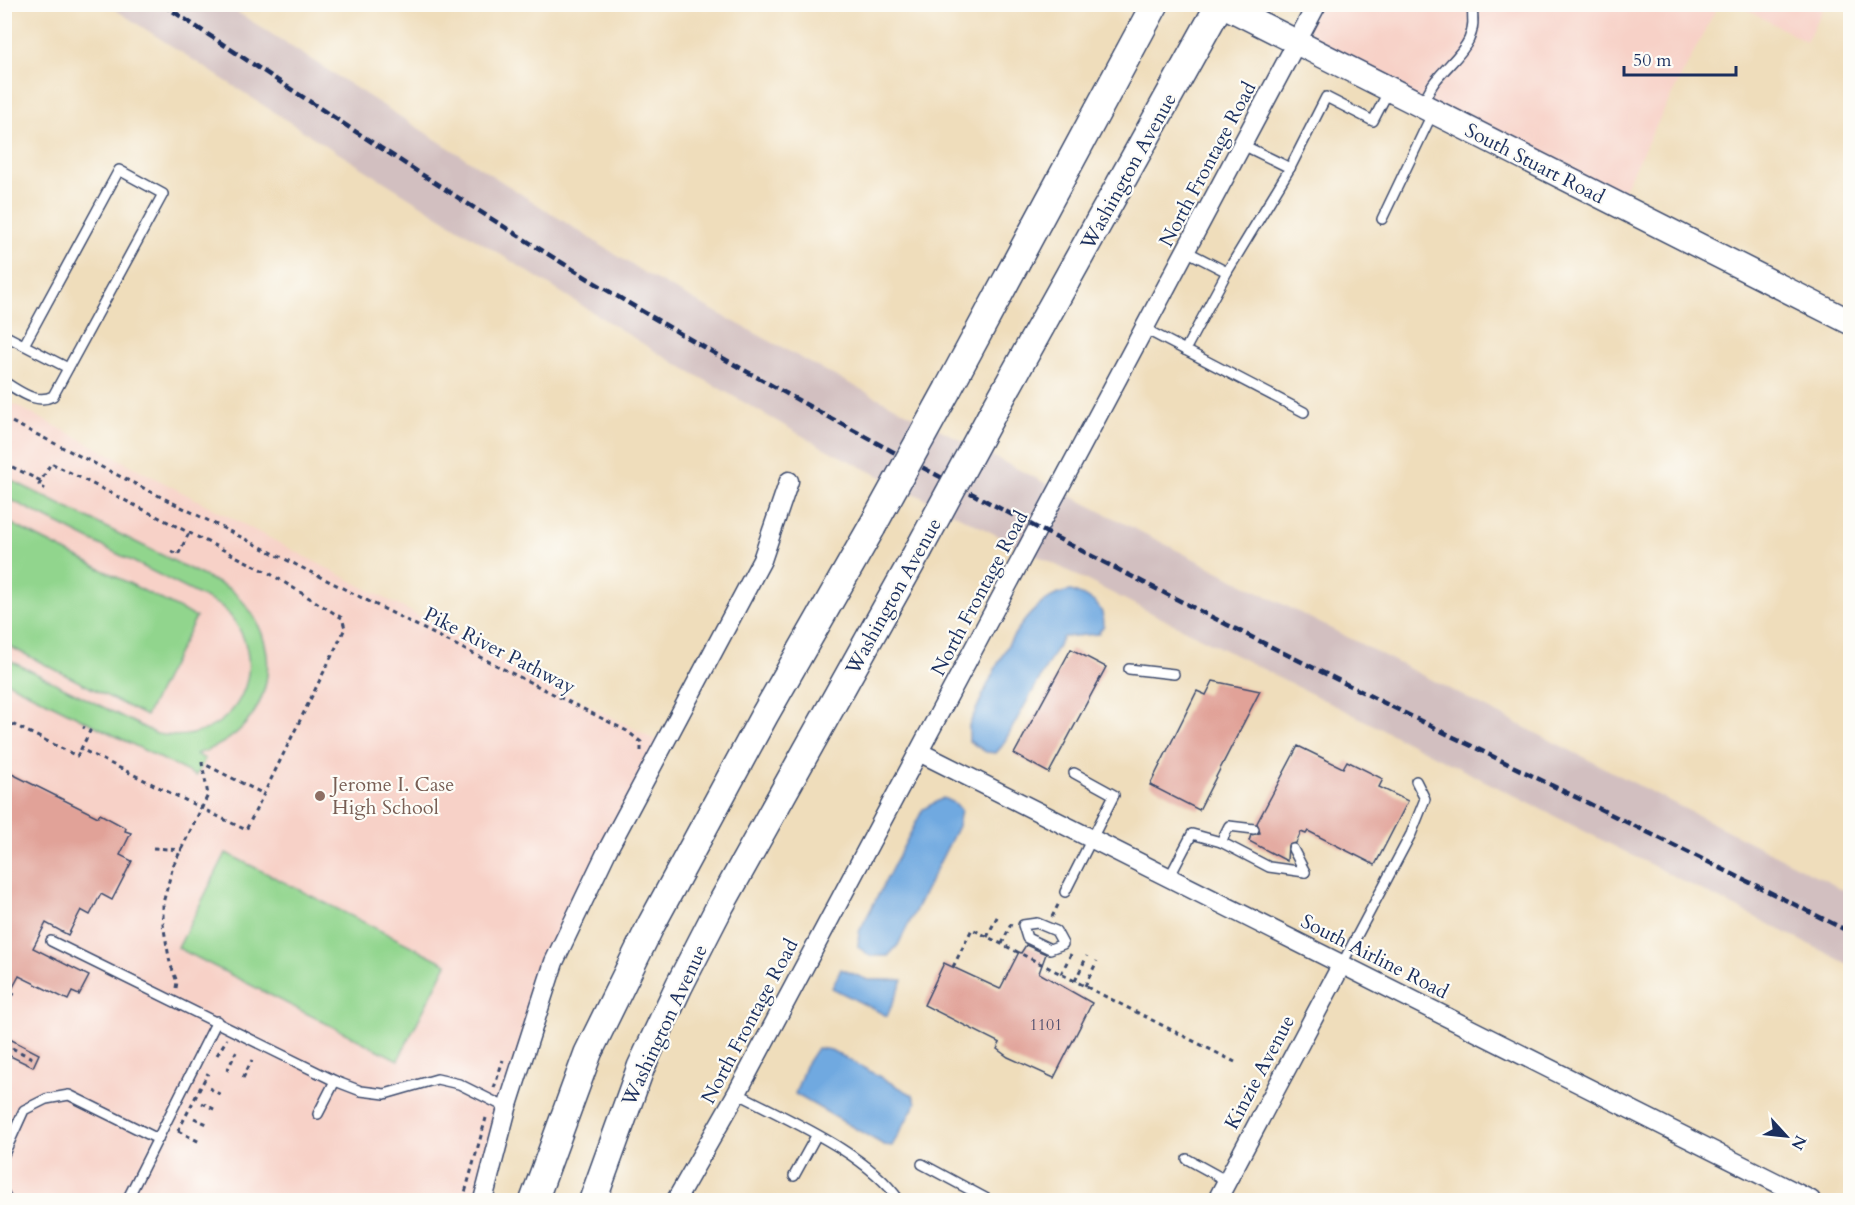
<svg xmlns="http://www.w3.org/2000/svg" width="1855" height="1205" font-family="Cardo,serif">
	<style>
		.built { fill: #f7d1c7 }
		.industrial { fill: #d2bfc0 }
		.green { fill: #91d58d; stroke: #568276; stroke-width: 1.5 }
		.water { fill: #70a9e0; stroke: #466c9f; stroke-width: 1.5 }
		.building { fill: #e1a298 }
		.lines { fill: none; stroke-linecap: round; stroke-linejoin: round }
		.lane-casing { stroke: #3b496c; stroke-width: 12 }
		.street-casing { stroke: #3b496c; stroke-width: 21 }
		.secondary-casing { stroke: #3b496c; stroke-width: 27 }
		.primary-casing { stroke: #3b496c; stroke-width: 30 }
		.path { stroke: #3b496c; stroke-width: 3; stroke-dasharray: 4.5 4.5; stroke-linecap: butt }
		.lane { stroke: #fff; stroke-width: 9 }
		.street { stroke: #fff; stroke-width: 18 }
		.secondary { stroke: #fff; stroke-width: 24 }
		.primary { stroke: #fff; stroke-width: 27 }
		.rail { stroke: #1b2f5e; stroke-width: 4.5; stroke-dasharray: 9 4.5; stroke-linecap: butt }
		.primary-bridge-casing { stroke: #3b496c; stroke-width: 30; stroke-linecap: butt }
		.primary-bridge { stroke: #fff; stroke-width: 27 }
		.education-dot { fill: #8d6e63; stroke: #fdfcf7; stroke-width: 2 }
		.labels { text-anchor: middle; stroke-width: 4.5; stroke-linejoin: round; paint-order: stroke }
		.number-label { font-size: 16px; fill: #4c4c6c }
		.street-label { font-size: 20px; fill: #1b2f5e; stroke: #fdfcf7 }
		.education-label { font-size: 20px; fill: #785e54; stroke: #fdfcf7; text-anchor: start }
	</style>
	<rect width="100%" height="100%" fill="#fdfcf7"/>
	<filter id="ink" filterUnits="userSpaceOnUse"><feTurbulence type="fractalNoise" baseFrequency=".0167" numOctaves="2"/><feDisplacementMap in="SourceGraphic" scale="12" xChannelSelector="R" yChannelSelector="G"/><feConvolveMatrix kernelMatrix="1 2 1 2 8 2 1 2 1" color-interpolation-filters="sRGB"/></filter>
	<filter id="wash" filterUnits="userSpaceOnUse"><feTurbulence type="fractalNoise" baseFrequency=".008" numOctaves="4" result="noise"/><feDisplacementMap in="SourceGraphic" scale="24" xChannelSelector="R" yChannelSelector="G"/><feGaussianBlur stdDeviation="1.35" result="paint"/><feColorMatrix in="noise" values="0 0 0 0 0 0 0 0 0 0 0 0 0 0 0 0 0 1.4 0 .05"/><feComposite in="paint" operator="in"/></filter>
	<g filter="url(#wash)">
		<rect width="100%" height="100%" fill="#efddbb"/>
		<g class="built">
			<path d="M1317,5H1718L1616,204L1297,43Z"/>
			<path d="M1739,5H1825L1806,42Z"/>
			<path d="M4,399L663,744L554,962L483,1200H5Z"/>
		</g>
		<path class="industrial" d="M108,5H226L646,274L825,371L1850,893V965L822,447L661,355L300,129Z"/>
		<g class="green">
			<path d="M5,477L230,589C292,641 275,732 196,754L205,759L196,776L5,681V658L157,734C237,749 280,661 221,606L5,497Z"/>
			<path d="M4,520L196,617L146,716L5,644Z"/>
			<path d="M226,853L447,964L398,1060L178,948Z"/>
		</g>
		<g class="water">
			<path d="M1071,591C1090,598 1104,603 1104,625L1098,634L1063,637L1002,746L996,753L986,752L969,741V725C990,683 1019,596 1071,591Z"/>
			<path d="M943,798L956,804L961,810L958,826L898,945L888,956H870L858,947L859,932L923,809Z"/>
			<path d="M841,969L868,980H903L887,1016L832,988Z"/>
			<path d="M817,1048L831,1050L913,1095L916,1103L892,1146L884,1145L795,1094L805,1066Z"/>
		</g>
		<g id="blocks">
			<g class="building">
				<path d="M1071,649L1106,667L1049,773L1014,754Z"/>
				<path d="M1213,681L1260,691L1199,810L1150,785L1197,691L1206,695Z"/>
				<path d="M1298,746L1343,768L1347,761L1383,779L1379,787L1408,801L1375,865L1308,831L1306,834L1301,832L1296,843L1288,845L1287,861L1249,841L1251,835L1260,833L1257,823Z"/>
				<path d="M4,770L98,817L100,814L126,828L125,831L131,833L120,855L132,861L112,900L101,894L90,915L81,910L68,935L46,923L33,948L89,976L79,995L72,992L68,1000L19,976L4,1004Z"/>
				<path d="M1026,945L1046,954L1039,973L1092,1003L1054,1078L1008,1057L997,1049L1000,1043L924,1005L944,963L1000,989L1019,952L1021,953Z"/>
				<path d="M4,1036L39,1054L33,1067L4,1053Z"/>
			</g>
		</g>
	</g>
	<g filter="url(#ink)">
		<use href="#blocks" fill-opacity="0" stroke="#3b496c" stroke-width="1.5"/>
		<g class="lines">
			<defs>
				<g id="lane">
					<path d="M1422,105C1426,97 1430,87 1436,80C1457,54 1480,43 1471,4"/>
					<path d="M1243,145L1290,168L1326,97L1373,121L1389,90"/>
					<path d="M1382,219L1433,112"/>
					<path d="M1227,272L1290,168"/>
					<path d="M1145,329L1304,412"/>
					<path d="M4,335L68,368"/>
					<path d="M1185,350L1227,272L1186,251"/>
					<path d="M4,382C20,391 36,405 53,396L163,194L119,170L24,345"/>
					<path d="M1129,669L1174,674"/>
					<path d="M1221,842L1229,826L1254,829"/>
					<path d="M1293,849L1305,872"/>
					<path d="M1169,878L1192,834L1221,842L1269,867L1305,872"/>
					<path d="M1065,892L1114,795L1074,773"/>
					<path d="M1037,923L1056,931L1063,944L1050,949L1027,938L1023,925Z"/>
					<path d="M51,941L335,1081L361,1091L385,1094L437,1079L459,1084L507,1108"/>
					<path d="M1342,964L1411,834L1425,799L1416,781"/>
					<path d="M737,1093C788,1120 867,1153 899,1200"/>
					<path d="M318,1114L335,1081"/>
					<path d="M4,1154L24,1110L46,1099L69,1095L158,1139"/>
					<path d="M1187,1159L1227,1181"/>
					<path d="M922,1164L989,1200"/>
					<path d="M794,1176L816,1136"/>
					<path d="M4,1193L7,1200"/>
					<path d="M127,1200L217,1021"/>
				</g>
				<g id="street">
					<path d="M919,752L1811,1200"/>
					<path d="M483,1200L507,1108L554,962L608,849L762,560L789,481"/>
					<path d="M676,1200L737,1093L1317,4"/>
					<path d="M1217,1200L1342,964"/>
				</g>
				<path id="secondary" d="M1221,4L1850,322"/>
				<g id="primary">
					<path d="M948,389L1155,4"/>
					<path d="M991,416L1220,4"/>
					<path d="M534,1200L588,1053L651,925L764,716L872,527"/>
					<path d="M593,1200L641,1067L679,986L719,908L918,551"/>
				</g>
			</defs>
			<use href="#lane" class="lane-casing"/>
			<use href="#street" class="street-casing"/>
			<use href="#secondary" class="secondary-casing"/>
			<use href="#primary" class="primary-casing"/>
			<g class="path">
				<path d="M4,418L627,731L641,742V751"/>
				<path d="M4,463L41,481L51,463L269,573L342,618L345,628L341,637L246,830L81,749L90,731L83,727"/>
				<path d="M41,481L39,485L45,489"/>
				<path d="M171,551L178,555L189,533"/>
				<path d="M4,720L77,756L81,749"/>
				<path d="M153,848L182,850"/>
				<path d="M1052,917L1060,901"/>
				<path d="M987,937L999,913"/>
				<path d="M1002,944L1011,924"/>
				<path d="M953,967L972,929L1235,1062"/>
				<path d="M1061,974L1071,954"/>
				<path d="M1075,981L1087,956"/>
				<path d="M1085,986L1097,961"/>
				<path d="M176,988L177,982L170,963L163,924V903L173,866L208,795L202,763L264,794"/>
				<path d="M4,1012L14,993"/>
				<path d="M4,1044L36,1060"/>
				<path d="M217,1055L227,1039"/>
				<path d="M227,1071L236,1052"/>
				<path d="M243,1078L252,1060"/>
				<path d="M209,1088L223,1096"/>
				<path d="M494,1088L503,1060"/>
				<path d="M202,1103L216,1110"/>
				<path d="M194,1118L209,1125"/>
				<path d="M178,1131L208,1073"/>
				<path d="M178,1131L200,1142"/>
				<path d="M463,1200L486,1118"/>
			</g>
			<use href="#lane" class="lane"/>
			<use href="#street" class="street"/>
			<use href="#secondary" class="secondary"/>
			<use href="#primary" class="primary"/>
			<path class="rail" d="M162,4C348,127 534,251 728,361C1094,567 1475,746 1850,932"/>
			<defs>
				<g id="primary-bridge">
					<path d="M872,527L948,389"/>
					<path d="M918,551L991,416"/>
				</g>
			</defs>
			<use href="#primary-bridge" class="primary-bridge-casing"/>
			<use href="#primary-bridge" class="primary-bridge"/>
		</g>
	</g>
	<circle class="education-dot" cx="320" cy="796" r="6"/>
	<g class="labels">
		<g class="number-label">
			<text x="1046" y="1030">1101</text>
		</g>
		<g class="street-label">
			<text transform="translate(1535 163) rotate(27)" y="7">South Stuart Road</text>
			<text transform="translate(1207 164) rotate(-62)" y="7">North Frontage Road</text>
			<text transform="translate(1128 171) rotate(-61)" y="7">Washington Avenue</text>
			<text transform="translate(979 593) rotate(-62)" y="7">North Frontage Road</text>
			<text transform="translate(893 596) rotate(-61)" y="7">Washington Avenue</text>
			<text transform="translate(500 650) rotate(27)" y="7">Pike River Pathway</text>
			<text transform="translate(1375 956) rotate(27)" y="7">South Airline Road</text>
			<text transform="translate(749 1021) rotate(-62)" y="7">North Frontage Road</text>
			<text transform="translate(664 1025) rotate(-65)" y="7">Washington Avenue</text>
			<text transform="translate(1259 1072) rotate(-62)" y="7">Kinzie Avenue</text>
		</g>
		<g class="education-label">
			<text x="332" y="791">Jerome I. Case<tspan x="332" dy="23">High School</tspan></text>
		</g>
	</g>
	<rect width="1855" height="1205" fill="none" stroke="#fdfcf7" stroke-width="24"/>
	<g transform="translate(1786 1136) rotate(117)" stroke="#fdfcf7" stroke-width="4.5" paint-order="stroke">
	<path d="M0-4.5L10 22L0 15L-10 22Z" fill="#1b2f5e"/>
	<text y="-9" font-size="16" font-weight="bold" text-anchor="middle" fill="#1b2f5e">N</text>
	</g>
	<path d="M1624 66v9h112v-9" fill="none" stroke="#1b2f5e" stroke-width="3"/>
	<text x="1633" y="66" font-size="18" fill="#1b2f5e" stroke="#fdfcf7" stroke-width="4.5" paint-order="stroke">50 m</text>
</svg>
